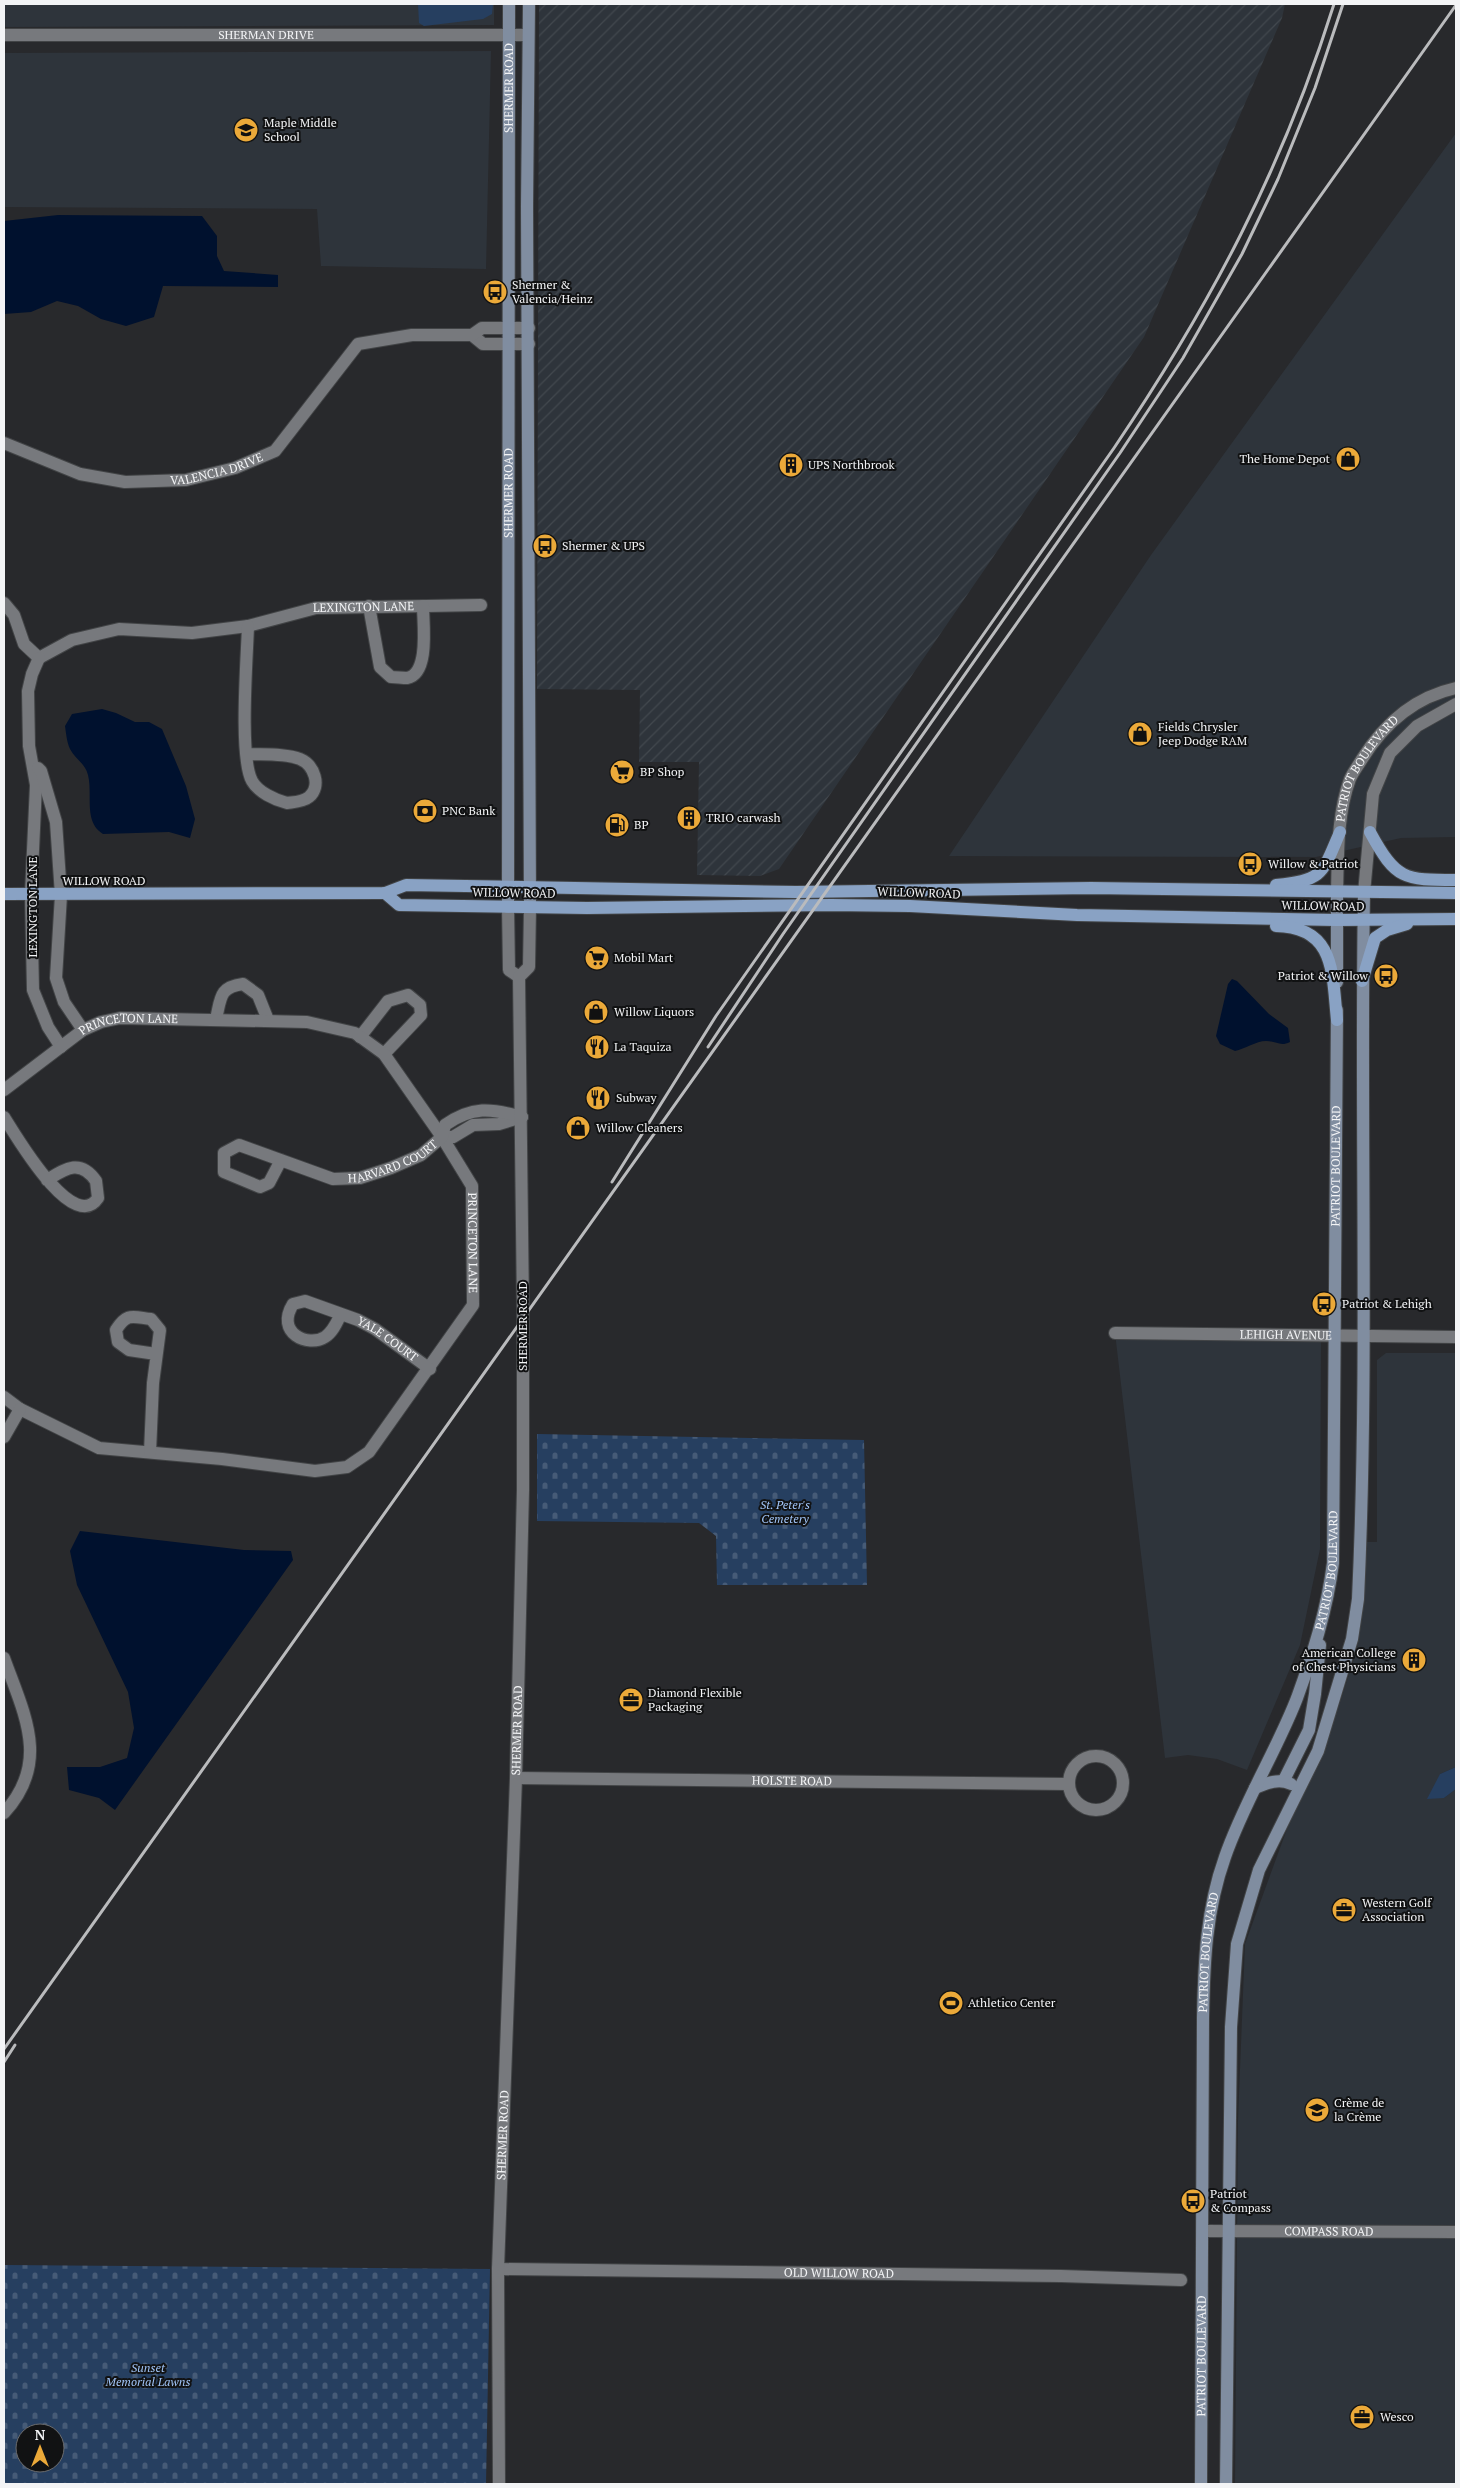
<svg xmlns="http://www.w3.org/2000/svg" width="1460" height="2488" font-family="'PT Serif',serif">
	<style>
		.built { fill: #2e343b }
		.industrial { fill: url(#industrial-furrows) }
		.grass { fill: #263f60 }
		.cemetery { fill: url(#cemetery-stones); fill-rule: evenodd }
		.water { fill: #00112e }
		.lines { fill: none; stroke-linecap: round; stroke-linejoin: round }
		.minor-casing { stroke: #424446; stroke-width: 14 }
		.tertiary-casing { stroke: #424446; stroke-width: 14 }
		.secondary-casing { stroke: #424446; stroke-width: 14 }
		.primary-casing { stroke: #424446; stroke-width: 14 }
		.minor { stroke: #77797d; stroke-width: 12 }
		.tertiary { stroke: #77797d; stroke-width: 12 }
		.secondary { stroke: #808da0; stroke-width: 12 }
		.primary { stroke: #89a2c4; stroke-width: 12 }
		.rail { stroke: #babbbd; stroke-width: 3 }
		.labels { text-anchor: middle; stroke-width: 4; stroke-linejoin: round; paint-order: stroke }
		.street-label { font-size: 12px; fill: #f3f4f6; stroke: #111213 }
		.poi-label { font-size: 12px; fill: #f3f4f6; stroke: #111213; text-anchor: start }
		.park-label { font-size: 12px; font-style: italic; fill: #a1c5f8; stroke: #111213 }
	</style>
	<defs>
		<pattern id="industrial-furrows" width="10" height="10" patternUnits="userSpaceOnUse" patternTransform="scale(1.25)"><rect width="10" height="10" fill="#2e343b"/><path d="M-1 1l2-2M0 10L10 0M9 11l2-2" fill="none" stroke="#42484e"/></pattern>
		<pattern id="cemetery-stones" width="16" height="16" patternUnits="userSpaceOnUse" patternTransform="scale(1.25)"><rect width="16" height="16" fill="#263f60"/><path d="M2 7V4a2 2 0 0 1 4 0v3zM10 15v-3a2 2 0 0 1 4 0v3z" fill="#465b77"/></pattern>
	</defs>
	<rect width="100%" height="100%" fill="#28292c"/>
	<g class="built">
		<path d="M4,4H494V25L4,27Z"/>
		<path d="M491,51L486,269L321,266L317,209L4,207V53Z"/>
		<path d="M1456,133V837L1401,838L1316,857L949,856L1151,555Z"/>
		<path d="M1115,1333L1321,1335L1320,1549L1300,1645L1247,1770L1217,1759L1188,1755L1165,1758Z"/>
		<path d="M1386,1353H1456V1767L1440,1774L1444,1798L1456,1789V2484H1235L1238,2120L1245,1944L1291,1818L1327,1741L1357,1650L1366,1542H1377V1360Z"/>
	</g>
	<path class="industrial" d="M539,4H1285L1282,18L1144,337L779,869L760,876L697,875L699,762H639L640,690L537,689Z"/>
	<g class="grass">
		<path d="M418,4H493L492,14L483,19L424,26L419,23Z"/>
		<path d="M1456,1767V1789L1444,1798L1427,1799L1440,1774Z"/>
	</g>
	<g class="cemetery">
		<path d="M537,1434L864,1440L867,1585H717L716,1536L699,1523L537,1521Z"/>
		<path d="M4,2265L490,2269L486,2484H4ZM25,2433H55V2463H25Z"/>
	</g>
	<g class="water">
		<path d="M58,215L202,216L217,236V256L224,271L278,275V287L163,286L154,317L126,326L101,319L78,306L57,301L31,312L4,314V221Z"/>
		<path d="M102,709L116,713L135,722H149L162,729L186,786L195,819L190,838L169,832L103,834C83,822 93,794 88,775C85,763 75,759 70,749C67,743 66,733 65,726L72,714Z"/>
		<path d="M1232,979L1237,981L1269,1014L1288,1028L1290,1042C1280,1047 1276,1041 1266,1041C1256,1041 1245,1049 1235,1051L1220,1044L1216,1036L1228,984Z"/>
		<path d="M80,1531L244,1550L291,1551L293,1560L115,1810L99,1798L69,1790L67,1767H100L127,1758L134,1728L128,1692L77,1585L70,1551Z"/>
	</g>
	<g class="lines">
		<defs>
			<g id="minor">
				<path id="s1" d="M4,35H528"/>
				<path d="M472,335L483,344H529"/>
				<path id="s2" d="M4,443L80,474L125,482L186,480L235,468L275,451L358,344L412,335H472L482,328H529"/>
				<path id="s3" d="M4,603L14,615L24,644L39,658L72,640L119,629L192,633L248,626L316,608L481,605"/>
				<path d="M369,606L380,667L391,677C396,677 402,678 407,678C430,674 423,623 423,606"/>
				<path d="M39,658L32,674L28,691L29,746L36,785L31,894L33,990L48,1027L61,1047"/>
				<path d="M246,754C262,755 285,753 300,759C314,765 322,786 309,797C303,802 294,802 287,803C275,800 258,792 252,781C239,757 247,658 248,626"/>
				<path d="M38,768L41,771L56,822L61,895L56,978L64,1002L83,1030"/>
				<path id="s4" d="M1337,893C1338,856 1337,814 1350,779C1353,772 1358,766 1362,759C1384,724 1415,697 1456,688"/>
				<path d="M1364,893L1373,794L1390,753L1417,726L1456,704"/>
				<path d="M216,1019C221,998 219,987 243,984L258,995L268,1020"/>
				<path d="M360,1037L388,1001L408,995L420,1005L421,1015L384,1054"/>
				<path id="s5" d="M4,1090L83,1030L101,1022L120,1018L307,1022L355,1033L384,1054L442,1137L472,1186L473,1305L369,1452L347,1467L315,1471L222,1459L99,1448L20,1409L4,1397"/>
				<path d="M4,1117C15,1134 73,1235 98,1198L96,1181C80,1158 65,1169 47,1180"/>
				<path d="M442,1137H453L473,1125L499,1124L522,1117"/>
				<path id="s6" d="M281,1160L269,1183L260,1187L224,1172V1153L239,1145L333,1179L360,1178L391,1168L421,1155L442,1137L445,1125C472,1106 491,1108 522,1117"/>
				<path id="s7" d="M341,1314C337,1322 333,1332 325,1337C308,1348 275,1333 293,1304L305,1301L358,1320L375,1329L430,1369"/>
				<path d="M4,1437L20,1409"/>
				<path d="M150,1452L153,1383L160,1330L151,1319C133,1317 127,1312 116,1330L118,1342L129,1350L156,1354"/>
				<path d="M4,1658C24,1714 51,1762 4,1813"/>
				<circle cx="1096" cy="1783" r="27"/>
				<path id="s8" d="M516,1778L1069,1784"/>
				<path id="s9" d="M498,2269L1061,2276L1181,2280"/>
			</g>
			<g id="tertiary">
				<path d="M508,907L509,970L519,977"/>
				<path id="s10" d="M1115,1333L1456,1337"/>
				<path id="s11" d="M1203,2231L1456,2232"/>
				<path id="s12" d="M499,2484L498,2269L516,1778L523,1490V1310L519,977L529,967L530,907"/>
			</g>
			<g id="secondary">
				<path d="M529,4L527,206L530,907"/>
				<path id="s13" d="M508,907L509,4"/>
				<path d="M1337,982V893"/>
				<path d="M1284,1780L1309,1730L1315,1694L1320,1645"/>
				<path d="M1255,1788C1267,1783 1279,1778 1291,1784"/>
				<path id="s14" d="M1201,2484L1203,2018C1204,1962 1206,1910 1225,1857C1244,1802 1276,1752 1297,1698C1313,1654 1327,1610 1333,1563L1337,1010"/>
				<path d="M1226,2484L1231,2027L1237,1944L1259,1870L1318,1751L1352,1639L1358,1599C1369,1364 1360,1128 1364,893"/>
			</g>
			<g id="primary">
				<path d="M1370,832C1396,880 1404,880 1456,880"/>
				<path d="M1276,885C1324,880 1322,874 1340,832"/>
				<path d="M385,893L399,905L587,908L831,905L910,906L1077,915L1336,920L1456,919"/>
				<path d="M4,894L385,893L406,885L796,892L1091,888L1456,893"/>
				<path d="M1276,926C1336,927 1332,974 1337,1020"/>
				<path d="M1362,981L1375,938L1387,930L1407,924"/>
			</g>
		</defs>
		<use href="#minor" class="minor-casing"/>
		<use href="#tertiary" class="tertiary-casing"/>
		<use href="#secondary" class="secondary-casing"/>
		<use href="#primary" class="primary-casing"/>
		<use href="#minor" class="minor"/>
		<use href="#tertiary" class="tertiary"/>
		<use href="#secondary" class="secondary"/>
		<use href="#primary" class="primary"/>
		<g class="rail">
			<path d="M708,1047L783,934L1120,453L1183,358L1242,254L1278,179L1315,88L1343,4"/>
			<path d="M612,1182L716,1016L1114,448C1211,304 1282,170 1334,4"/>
			<path d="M4,2049L1456,5"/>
			<path d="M4,2062L15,2045"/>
		</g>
	</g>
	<defs>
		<symbol id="school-disc" viewBox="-11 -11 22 22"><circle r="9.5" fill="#eba939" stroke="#111213"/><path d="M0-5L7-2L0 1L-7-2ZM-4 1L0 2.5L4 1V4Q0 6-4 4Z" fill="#111"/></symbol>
		<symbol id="bus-disc" viewBox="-11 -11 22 22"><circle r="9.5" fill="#eba939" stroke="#111213"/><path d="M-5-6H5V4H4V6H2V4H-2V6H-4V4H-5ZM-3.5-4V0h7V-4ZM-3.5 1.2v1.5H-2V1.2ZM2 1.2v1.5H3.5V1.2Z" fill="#111"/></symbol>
		<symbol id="shop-disc" viewBox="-11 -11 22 22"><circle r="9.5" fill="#eba939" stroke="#111213"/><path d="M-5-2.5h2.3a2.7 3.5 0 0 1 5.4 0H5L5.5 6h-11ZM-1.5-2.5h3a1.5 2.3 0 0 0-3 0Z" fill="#111"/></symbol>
		<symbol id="building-disc" viewBox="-11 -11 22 22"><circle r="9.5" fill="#eba939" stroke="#111213"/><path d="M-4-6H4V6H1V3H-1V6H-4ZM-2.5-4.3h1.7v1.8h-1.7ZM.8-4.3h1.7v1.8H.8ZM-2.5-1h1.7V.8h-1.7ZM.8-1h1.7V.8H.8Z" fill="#111"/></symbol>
		<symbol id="supermarket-disc" viewBox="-11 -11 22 22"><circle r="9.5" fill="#eba939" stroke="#111213"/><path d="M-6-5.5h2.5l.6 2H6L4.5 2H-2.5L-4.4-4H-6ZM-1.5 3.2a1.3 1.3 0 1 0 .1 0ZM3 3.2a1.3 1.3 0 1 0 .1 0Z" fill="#111"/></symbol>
		<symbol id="bank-disc" viewBox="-11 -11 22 22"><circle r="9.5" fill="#eba939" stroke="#111213"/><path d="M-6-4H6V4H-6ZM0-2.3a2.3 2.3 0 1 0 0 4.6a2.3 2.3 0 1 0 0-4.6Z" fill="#111"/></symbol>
		<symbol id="fuel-disc" viewBox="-11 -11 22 22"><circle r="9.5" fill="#eba939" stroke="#111213"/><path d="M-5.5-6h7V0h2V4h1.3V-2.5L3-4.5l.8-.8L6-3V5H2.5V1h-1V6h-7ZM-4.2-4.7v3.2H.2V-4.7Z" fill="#111"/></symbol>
		<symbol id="restaurant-disc" viewBox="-11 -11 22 22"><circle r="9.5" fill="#eba939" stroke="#111213"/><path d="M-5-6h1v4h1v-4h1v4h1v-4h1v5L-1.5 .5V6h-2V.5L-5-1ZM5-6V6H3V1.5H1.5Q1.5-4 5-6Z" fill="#111"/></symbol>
		<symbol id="office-disc" viewBox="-11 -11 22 22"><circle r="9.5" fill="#eba939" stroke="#111213"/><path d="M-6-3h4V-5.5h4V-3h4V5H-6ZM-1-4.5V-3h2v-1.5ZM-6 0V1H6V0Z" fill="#111"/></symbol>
		<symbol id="stadium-disc" viewBox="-11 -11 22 22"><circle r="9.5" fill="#eba939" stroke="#111213"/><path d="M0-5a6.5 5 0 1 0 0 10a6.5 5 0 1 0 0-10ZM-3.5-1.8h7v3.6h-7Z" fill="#111"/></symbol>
	</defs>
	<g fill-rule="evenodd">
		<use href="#school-disc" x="232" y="116" width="28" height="28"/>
		<use href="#bus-disc" x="481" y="278" width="28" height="28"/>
		<use href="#shop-disc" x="1334" y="445" width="28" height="28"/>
		<use href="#building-disc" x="777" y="451" width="28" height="28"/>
		<use href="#bus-disc" x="531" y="532" width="28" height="28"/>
		<use href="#shop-disc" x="1126" y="720" width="28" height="28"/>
		<use href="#supermarket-disc" x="608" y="758" width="28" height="28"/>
		<use href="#bank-disc" x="411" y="797" width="28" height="28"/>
		<use href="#building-disc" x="675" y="804" width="28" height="28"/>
		<use href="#fuel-disc" x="603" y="811" width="28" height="28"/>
		<use href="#bus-disc" x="1236" y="850" width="28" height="28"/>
		<use href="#supermarket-disc" x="583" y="944" width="28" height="28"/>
		<use href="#bus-disc" x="1372" y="962" width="28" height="28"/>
		<use href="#shop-disc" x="582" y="998" width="28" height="28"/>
		<use href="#restaurant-disc" x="583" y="1033" width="28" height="28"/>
		<use href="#restaurant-disc" x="584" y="1084" width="28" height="28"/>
		<use href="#shop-disc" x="564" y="1114" width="28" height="28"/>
		<use href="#bus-disc" x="1310" y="1290" width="28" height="28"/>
		<use href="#building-disc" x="1400" y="1646" width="28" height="28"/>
		<use href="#office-disc" x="617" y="1686" width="28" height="28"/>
		<use href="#office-disc" x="1330" y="1896" width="28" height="28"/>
		<use href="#stadium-disc" x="937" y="1989" width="28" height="28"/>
		<use href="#school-disc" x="1303" y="2096" width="28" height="28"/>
		<use href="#bus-disc" x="1179" y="2187" width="28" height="28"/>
		<use href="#office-disc" x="1348" y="2403" width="28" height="28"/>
	</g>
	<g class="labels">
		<g class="street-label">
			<text dy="4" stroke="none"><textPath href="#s1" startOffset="262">SHERMAN DRIVE</textPath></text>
			<text dy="4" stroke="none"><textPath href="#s13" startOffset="819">SHERMER ROAD</textPath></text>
			<text dy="4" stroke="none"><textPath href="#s2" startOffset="221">VALENCIA DRIVE</textPath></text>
			<text dy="4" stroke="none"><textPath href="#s13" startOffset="414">SHERMER ROAD</textPath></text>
			<text dy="4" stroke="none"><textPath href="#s3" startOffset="400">LEXINGTON LANE</textPath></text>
			<text dy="4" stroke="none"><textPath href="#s4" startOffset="132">PATRIOT BOULEVARD</textPath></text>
			<text x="104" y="885">WILLOW ROAD</text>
			<text transform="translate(514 893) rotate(1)" y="4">WILLOW ROAD</text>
			<text transform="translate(919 893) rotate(2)" y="4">WILLOW ROAD</text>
			<text transform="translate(1323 906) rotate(1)" y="4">WILLOW ROAD</text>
			<text transform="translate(33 907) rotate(-90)" y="4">LEXINGTON LANE</text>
			<text dy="4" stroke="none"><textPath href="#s5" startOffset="146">PRINCETON LANE</textPath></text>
			<text dy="4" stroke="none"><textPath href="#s6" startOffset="274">HARVARD COURT</textPath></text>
			<text dy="4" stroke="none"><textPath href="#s14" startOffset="1341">PATRIOT BOULEVARD</textPath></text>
			<text dy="4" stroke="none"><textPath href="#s5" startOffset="626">PRINCETON LANE</textPath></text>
			<text transform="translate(523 1326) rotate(-90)" y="4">SHERMER ROAD</text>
			<text dy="4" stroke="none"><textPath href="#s10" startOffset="171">LEHIGH AVENUE</textPath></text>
			<text dy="4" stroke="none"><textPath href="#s7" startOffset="198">YALE COURT</textPath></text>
			<text dy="4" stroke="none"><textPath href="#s14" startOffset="936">PATRIOT BOULEVARD</textPath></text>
			<text dy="4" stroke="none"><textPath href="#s12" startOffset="754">SHERMER ROAD</textPath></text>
			<text dy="4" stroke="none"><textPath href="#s8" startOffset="276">HOLSTE ROAD</textPath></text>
			<text dy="4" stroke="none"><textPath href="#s14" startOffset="532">PATRIOT BOULEVARD</textPath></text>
			<text dy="4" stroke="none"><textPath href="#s12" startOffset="349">SHERMER ROAD</textPath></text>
			<text dy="4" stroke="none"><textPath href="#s11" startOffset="126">COMPASS ROAD</textPath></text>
			<text dy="4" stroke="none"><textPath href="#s9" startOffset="341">OLD WILLOW ROAD</textPath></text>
			<text dy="4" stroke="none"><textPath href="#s14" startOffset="128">PATRIOT BOULEVARD</textPath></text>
		</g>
		<g class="poi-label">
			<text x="264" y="127">Maple Middle<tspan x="264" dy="14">School</tspan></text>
			<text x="512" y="289">Shermer &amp;<tspan x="512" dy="14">Valencia/Heinz</tspan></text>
			<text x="1330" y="463" text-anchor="end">The Home Depot</text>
			<text x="808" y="469">UPS Northbrook</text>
			<text x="562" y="550">Shermer &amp; UPS</text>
			<text x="1158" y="731">Fields Chrysler<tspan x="1158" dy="14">Jeep Dodge RAM</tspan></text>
			<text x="640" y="776">BP Shop</text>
			<text x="442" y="815">PNC Bank</text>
			<text x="706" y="822">TRIO carwash</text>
			<text x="634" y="829">BP</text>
			<text x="1268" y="868">Willow &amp; Patriot</text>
			<text x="614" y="962">Mobil Mart</text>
			<text x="1368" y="980" text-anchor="end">Patriot &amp; Willow</text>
			<text x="614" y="1016">Willow Liquors</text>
			<text x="614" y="1051">La Taquiza</text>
			<text x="616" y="1102">Subway</text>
			<text x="596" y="1132">Willow Cleaners</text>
			<text x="1342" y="1308">Patriot &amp; Lehigh</text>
			<text x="1396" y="1657" text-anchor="end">American College<tspan x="1396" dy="14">of Chest Physicians</tspan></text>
			<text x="648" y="1697">Diamond Flexible<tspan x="648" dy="14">Packaging</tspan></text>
			<text x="1362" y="1907">Western Golf<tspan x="1362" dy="14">Association</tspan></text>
			<text x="968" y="2007">Athletico Center</text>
			<text x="1334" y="2107">Crème de<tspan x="1334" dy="14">la Crème</tspan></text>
			<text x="1210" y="2198">Patriot<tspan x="1210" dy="14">&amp; Compass</tspan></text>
			<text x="1380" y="2421">Wesco</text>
		</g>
		<g class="park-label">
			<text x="785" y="1509">St. Peter's<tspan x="785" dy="14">Cemetery</tspan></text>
			<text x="148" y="2372">Sunset<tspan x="148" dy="14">Memorial Lawns</tspan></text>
		</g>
	</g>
	<rect width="1460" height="2488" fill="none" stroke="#f3f4f6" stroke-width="10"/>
	<g transform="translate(40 2448)"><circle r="24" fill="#111213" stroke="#6b6c6e"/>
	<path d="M0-4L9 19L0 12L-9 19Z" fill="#eba939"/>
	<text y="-8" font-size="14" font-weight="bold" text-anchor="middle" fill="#f3f4f6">N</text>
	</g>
</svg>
